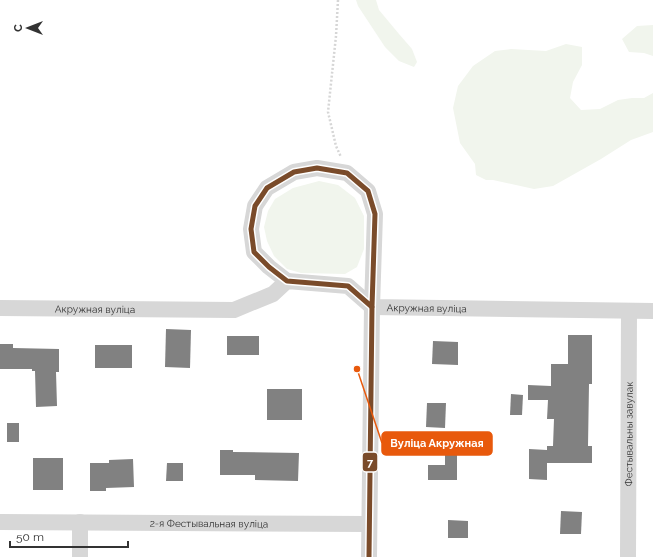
<svg xmlns="http://www.w3.org/2000/svg" width="653" height="557" font-family="Raleway,sans-serif">
	<style>
		.green { fill: #f1f5ed }
		.building { fill: #818181 }
		.lines { fill: none; stroke-linecap: round; stroke-linejoin: round }
		.path { stroke: #d6d6d6; stroke-width: 2.5; stroke-dasharray: 2 2; stroke-linecap: butt }
		.minor { stroke: #d7d7d7; stroke-width: 16 }
		.bus-1-casing { stroke: #fff; stroke-width: 8 }
		.bus-1 { stroke: #7a4b2a; stroke-width: 5 }
		.labels { text-anchor: middle; stroke-width: 4; stroke-linejoin: round; paint-order: stroke }
		.street-label { font-size: 10px; fill: #333; stroke: #fff }
		.leader { fill: none; stroke: #e8590c; stroke-width: 1.5 }
		.callout-dot { fill: #e8590c; stroke: #fff; stroke-width: 1.5 }
		.callout { fill: #e8590c; stroke: #e8590c; stroke-width: 1.5 }
		.callout-label { font-size: 11px; text-anchor: middle; font-weight: bold; fill: #fff }
		.line-badge { stroke: #fff; stroke-width: 1.5 }
		.badge-label { font-size: 11px; text-anchor: middle; font-weight: bold; fill: #fff }
	</style>
	<rect width="100%" height="100%" fill="#fff"/>
	<g class="green">
		<path d="M356,0H376L379,10L399,34L412,49L417,62L414,67L399,61L385,47L358,6Z"/>
		<path d="M653,25V56L644,53L629,52L622,39L637,26Z"/>
		<path d="M566,44L582,47V65L573,82L570,98L581,110L600,109L618,100L632,98H644L653,93V132L631,140L601,159L553,186L534,189L493,180H486L476,175L475,164L460,143L453,108L458,86L473,66L495,51L511,49L546,51Z"/>
		<path d="M319,181L338,185L355,198L364,216V249L357,267L345,274L301,273L287,269L274,256L267,241L264,227L268,211L275,199L293,188Z"/>
	</g>
	<g class="building">
		<path d="M166,329L191,330L190,368L165,367Z"/>
		<path d="M568,335H592V384H589L588,446H592V463H547V480L529,479V449L547,450V446H553L554,419H547L548,400H528V385L551,386V364H568Z"/>
		<rect x="227" y="336" width="32" height="19"/>
		<path d="M433,341L458,342V365L432,364Z"/>
		<path d="M0,344H13V348L59,349V372H56L57,406L36,407L35,371H32V369H0Z"/>
		<rect x="95" y="345" width="37" height="23"/>
		<rect x="267" y="389" width="35" height="31"/>
		<path d="M511,394L523,395L522,415H510Z"/>
		<path d="M427,403H446L445,428L426,427Z"/>
		<rect x="7" y="423" width="12" height="19"/>
		<path d="M220,450H233V452L299,453L298,481L255,480V475H220Z"/>
		<path d="M445,455H457V480H428V465H445Z"/>
		<rect x="33" y="458" width="30" height="32"/>
		<path d="M133,459L134,487L106,488V491H90V463H109V460Z"/>
		<path d="M167,463H183V481H166Z"/>
		<path d="M561,511L582,512L581,534H560Z"/>
		<path d="M448,520L468,521V538H448Z"/>
	</g>
	<g class="lines">
		<path class="path" d="M338,0L336,36L328,112L336,146L341,157"/>
		<g class="minor">
			<path d="M287,281L269,267L254,252L251,229L255,206L267,188L294,172L317,168L347,173L368,191L375,214L372,307L369,557"/>
			<path id="s1" d="M0,308L234,310L273,294L287,281L348,286L372,307L653,311"/>
			<path id="s2" d="M0,522L369,524"/>
			<path d="M80,557V522"/>
			<path id="s3" d="M628,557L629,311"/>
		</g>
		<defs>
			<g id="bus-1">
				<path d="M317,168L347,173L368,191L375,214L372,307L348,286L287,281L269,267L254,252L251,229L255,206L267,188L294,172Z"/>
				<path d="M369,557L372,307"/>
			</g>
		</defs>
		<use href="#bus-1" class="bus-1-casing"/>
		<use href="#bus-1" class="bus-1"/>
	</g>
	<g class="labels">
		<g class="street-label">
			<text dy="4" stroke="none"><textPath href="#s1" startOffset="443">Акружная вуліца</textPath></text>
			<text dy="4" stroke="none"><textPath href="#s1" startOffset="95">Акружная вуліца</textPath></text>
			<text dy="4" stroke="none"><textPath href="#s3" startOffset="123">Фестывальны завулак</textPath></text>
			<text dy="4" stroke="none"><textPath href="#s2" startOffset="209">2-я Фестывальная вуліца</textPath></text>
		</g>
	</g>
	<path class="leader" d="M357 369L382 443"/>
	<circle class="callout-dot" cx="357" cy="369" r="4"/>
	<rect class="callout" x="382" y="432" width="110" height="23" rx="4"/>
	<g class="callout-label">
		<text x="437" y="447">Вуліца Акружная</text>
	</g>
	<rect class="line-badge" x="362" y="452" width="16" height="20" rx="4" fill="#7a4b2a"/>
	<g class="badge-label">
		<text x="370" y="466">7</text>
	</g>
	<g transform="translate(28 28) rotate(270)" stroke="#ffffff" stroke-width="3" paint-order="stroke">
	<path d="M0-3L7 15L0 10L-7 15Z" fill="#333333"/>
	<text y="-6" font-size="11" font-weight="bold" text-anchor="middle" fill="#333333">С</text>
	</g>
	<path d="M10 541v6h118v-6" fill="none" stroke="#333333" stroke-width="2"/>
	<text x="16" y="541" font-size="12" fill="#333333" stroke="#ffffff" stroke-width="3" paint-order="stroke">50 m</text>
</svg>
